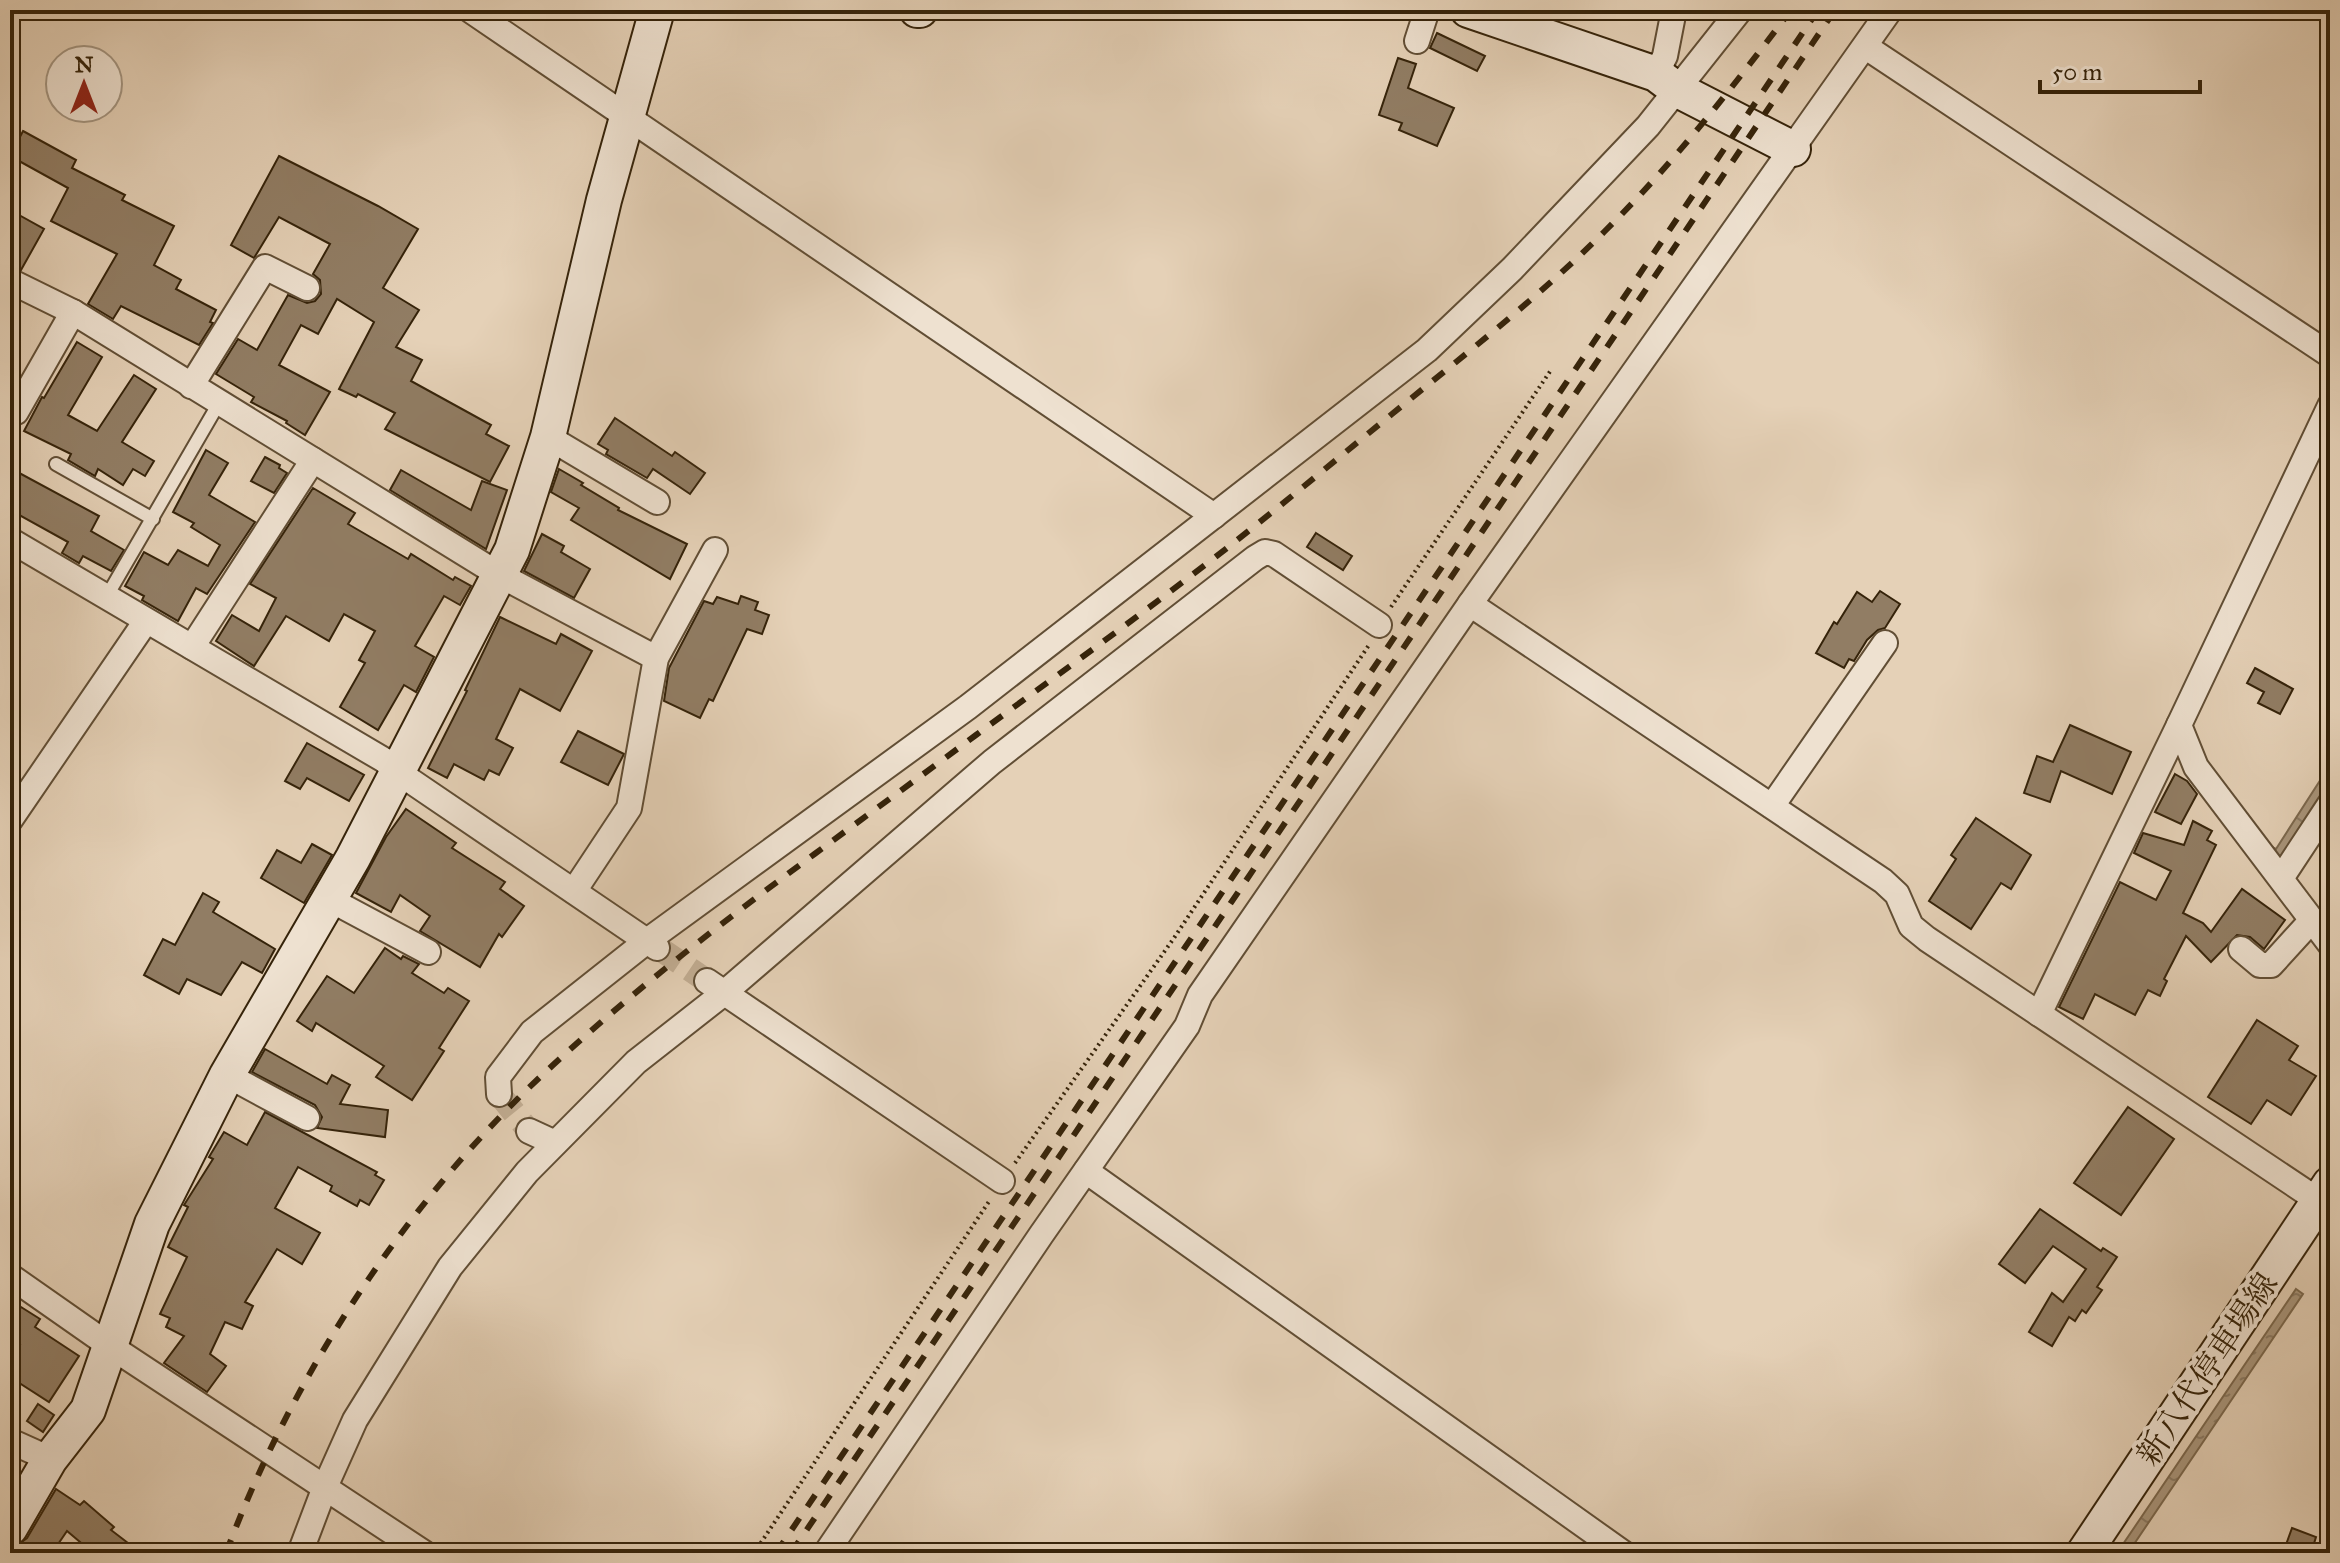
<svg xmlns="http://www.w3.org/2000/svg" width="2340" height="1563" font-family="'IM FELL Great Primer','Noto Serif JP',serif">
	<style>
		.water { fill: url(#water-ripples); stroke: #7b684e; stroke-width: 2 }
		.building { fill: #917d64; stroke: #35230a; stroke-width: 2 }
		.lines { fill: none; stroke-linecap: round; stroke-linejoin: round }
		.street-tunnel { stroke: #c2ae94; stroke-width: 24; stroke-dasharray: 24 12; stroke-linecap: butt }
		.lane-casing { stroke: #614e35; stroke-width: 16 }
		.street-casing { stroke: #614e35; stroke-width: 28 }
		.secondary-casing { stroke: #35230a; stroke-width: 38 }
		.path { stroke: #35230a; stroke-width: 4; stroke-dasharray: 2 4; stroke-linecap: butt }
		.lane { stroke: #eee1d0; stroke-width: 12 }
		.street { stroke: #eee1d0; stroke-width: 24 }
		.secondary { stroke: #eee1d0; stroke-width: 34 }
		.rail { stroke: #35230a; stroke-width: 6; stroke-dasharray: 14 14; stroke-linecap: butt }
		.labels { text-anchor: middle; stroke-width: 8; stroke-linejoin: round; paint-order: stroke }
		.street-label { font-size: 32px; fill: #35230a; stroke: #eee1d0 }
	</style>
	<defs>
		<pattern id="water-ripples" width="26" height="14" patternUnits="userSpaceOnUse" patternTransform="scale(2)"><rect width="26" height="14" fill="#a9967c"/><path d="M2 4q2-2 4 0t4 0M15 11q2-2 4 0t4 0" fill="none" stroke="#8a7a64"/></pattern>
	</defs>
	<rect width="100%" height="100%" fill="#e5d1b7"/>
	<filter id="stains"><feTurbulence type="fractalNoise" baseFrequency=".0025" numOctaves="4"/><feColorMatrix values="0 0 0 0 .2 0 0 0 0 .09 0 0 0 0 .02 0 0 0 .5 -.17"/></filter>
	<radialGradient id="worn" r=".72"><stop offset=".6" stop-color="#630" stop-opacity="0"/><stop offset="1" stop-color="#630" stop-opacity=".3"/></radialGradient>
	<g class="water">
		<path d="M2330,765V781L2282,859L2260,840L2276,849Z"/>
		<path d="M2296,1289L2303,1294L2128,1553H2117Z"/>
	</g>
	<g class="building">
		<path d="M1437,33L1485,56L1477,71L1430,48Z"/>
		<path d="M1398,58L1416,64L1408,88L1454,108L1437,146L1399,130L1402,123L1379,115Z"/>
		<path d="M23,131L76,160L72,168L125,195L122,200L174,226L154,265L181,280L176,289L216,310L210,322L213,323L199,345L121,306L113,319L88,304L117,254L51,221L68,188L10,156Z"/>
		<path d="M279,156L378,206L418,229L383,288L419,310L396,347L422,360L411,381L491,425L486,434L509,446L490,482L385,429L395,413L358,394L356,397L339,389L374,322L337,299L318,334L301,325L279,365L330,392L305,435L286,423L287,421L251,402L254,397L216,374L238,339L257,350L288,295L307,303L315,301L321,294L320,280L313,274L330,244L279,217L254,258L231,245Z"/>
		<path d="M10,210L44,229L21,270L10,266Z"/>
		<path d="M77,342L102,357L68,415L97,431L134,375L156,389L122,442L154,461L145,476L133,469L123,485L98,469L95,476L68,460L71,454L24,431L42,397L44,398Z"/>
		<path d="M615,418L672,456L675,452L705,473L690,494L653,469L647,478L606,454L608,450L598,444Z"/>
		<path d="M206,450L228,463L209,495L255,522L207,594L196,588L178,621L142,600L144,596L125,586L144,552L168,565L178,550L208,566L220,545L191,527L194,523L173,512Z"/>
		<path d="M265,457L280,465L279,468L287,473L274,493L251,481Z"/>
		<path d="M10,468L99,516L91,531L124,550L111,571L83,556L79,563L62,553L68,542L10,510Z"/>
		<path d="M559,469L583,483L581,485L619,508L618,510L687,544L670,579L571,520L579,508L551,492Z"/>
		<path d="M401,470L471,510L482,481L507,490L486,549L390,490Z"/>
		<path d="M313,488L355,513L348,524L408,559L411,554L453,580L455,577L471,586L460,605L444,596L415,646L434,657L416,692L404,685L378,730L340,707L365,663L359,660L375,631L344,614L329,641L286,616L254,666L216,641L232,615L259,631L276,598L250,584Z"/>
		<path d="M1316,533L1352,556L1343,570L1307,547Z"/>
		<path d="M542,534L564,546L561,552L590,569L574,598L524,571Z"/>
		<path d="M1880,591L1900,604L1885,628L1878,630L1867,640L1854,661L1849,659L1844,668L1816,653L1834,622L1837,624L1857,592L1872,602Z"/>
		<path d="M741,596L758,602L755,610L769,615L762,634L747,629L713,701L709,699L700,718L664,701L669,668L704,601L713,604L717,597L738,604Z"/>
		<path d="M500,617L556,644L561,634L592,651L560,711L520,689L496,739L513,748L499,775L489,770L484,780L454,764L447,778L428,768L467,691L465,690Z"/>
		<path d="M2255,668L2293,689L2280,714L2258,703L2264,692L2247,683Z"/>
		<path d="M2070,725L2131,752L2112,794L2061,771L2050,802L2024,793L2037,756L2053,762Z"/>
		<path d="M578,731L624,754L608,785L561,762Z"/>
		<path d="M307,743L364,775L349,801L307,778L300,789L285,781Z"/>
		<path d="M2175,774L2187,781L2197,794L2181,824L2155,812Z"/>
		<path d="M406,809L456,843L452,848L505,882L500,889L524,906L502,937L499,934L480,967L420,931L430,916L400,895L391,912L356,893L386,837Z"/>
		<path d="M1976,818L2031,855L2011,889L2001,883L1971,929L1929,901L1956,859L1951,855Z"/>
		<path d="M2193,821L2212,831L2207,840L2216,845L2183,913L2203,923L2211,932L2242,889L2285,920L2264,949L2250,937L2237,935L2211,962L2186,936L2164,979L2167,981L2160,996L2148,990L2135,1015L2095,994L2083,1019L2059,1007L2120,882L2156,900L2171,871L2134,853L2143,833L2184,845Z"/>
		<path d="M312,844L332,855L304,903L261,878L277,850L301,863Z"/>
		<path d="M203,893L219,902L213,912L275,949L262,973L242,962L221,995L187,979L179,994L144,975L163,939L175,945Z"/>
		<path d="M385,948L401,959L403,956L419,964L412,973L444,993L448,988L469,1001L439,1048L444,1051L412,1100L376,1077L384,1066L316,1023L312,1031L297,1021L327,976L354,993Z"/>
		<path d="M2257,1020L2298,1046L2289,1060L2316,1076L2291,1115L2267,1100L2251,1124L2208,1097Z"/>
		<path d="M265,1049L327,1084L332,1075L350,1085L340,1104L388,1110L385,1137L317,1128L322,1117L315,1105L252,1072Z"/>
		<path d="M2128,1107L2174,1139L2121,1215L2074,1183Z"/>
		<path d="M265,1112L377,1172L375,1175L384,1180L369,1205L360,1200L357,1206L330,1191L332,1186L298,1167L275,1208L320,1233L302,1264L277,1249L245,1302L253,1306L242,1329L225,1322L210,1354L226,1366L207,1392L164,1363L184,1336L166,1327L170,1318L160,1314L187,1257L168,1247L188,1207L184,1205L213,1159L209,1157L224,1132L247,1145Z"/>
		<path d="M2040,1209L2101,1251L2103,1248L2117,1257L2097,1287L2102,1290L2086,1313L2082,1310L2075,1321L2069,1317L2052,1346L2029,1332L2052,1293L2063,1302L2086,1269L2053,1246L2025,1283L1999,1264Z"/>
		<path d="M21,1307L40,1319L35,1327L79,1356L49,1402L10,1377V1360L20,1345L10,1338V1324Z"/>
		<path d="M38,1404L54,1415L43,1432L27,1421Z"/>
		<path d="M56,1489L80,1505L84,1501L114,1527L111,1530L141,1553H93L67,1531L52,1553H25L15,1547L27,1538Z"/>
		<path d="M2292,1528L2316,1537L2311,1553H2283Z"/>
	</g>
	<g class="lines">
		<g class="street-tunnel">
			<path d="M660,949L707,981"/>
			<path d="M499,1094L529,1131"/>
		</g>
		<defs>
			<g id="lane">
				<path d="M56,464L153,519"/>
				<path d="M107,596L219,403"/>
			</g>
			<g id="street">
				<path d="M470,10L1214,516"/>
				<path d="M1417,41L1427,10"/>
				<path d="M1866,47L2330,355"/>
				<path d="M1656,74L1665,56L1674,10"/>
				<path d="M10,281L73,312L498,574L656,658"/>
				<path d="M191,386L265,267L307,288"/>
				<path d="M2330,406L2179,725L2196,767L2330,944"/>
				<path d="M16,412L73,312"/>
				<path d="M548,437L657,502"/>
				<path d="M10,540L384,760L411,781L657,948"/>
				<path d="M1470,604L1883,881L1897,894L1911,926L1927,939L2319,1201L2330,1200"/>
				<path d="M192,647L313,460"/>
				<path d="M1772,806L1885,643"/>
				<path d="M10,820L146,621"/>
				<path d="M2282,877L2330,804"/>
				<path d="M574,891L629,808L656,658L715,550"/>
				<path d="M329,899L428,952"/>
				<path d="M2241,949L2260,965H2271L2312,920"/>
				<path d="M707,981L1002,1181"/>
				<path d="M2039,1014L2179,725"/>
				<path d="M227,1075L307,1118"/>
				<path d="M499,1094L498,1077L532,1032L647,941L968,707L1427,350L1512,269L1648,126L1740,10"/>
				<path d="M529,1131L555,1143"/>
				<path d="M1086,1171L1623,1553"/>
				<path d="M10,1276L110,1346L424,1553"/>
				<path d="M10,1441L50,1459"/>
				<path d="M300,1553L325,1487L355,1420L450,1267L527,1172L636,1062L724,993L992,762L1255,558L1265,552L1274,554L1379,625"/>
				<path d="M826,1553L1041,1235L1187,1026L1200,995L1470,604L1890,10"/>
			</g>
			<g id="secondary">
				<path d="M917,10H920"/>
				<path d="M1468,10L1656,74L1676,89L1793,149"/>
				<path d="M10,1528L50,1459L88,1410L152,1224L227,1075L353,858L512,550L548,437L604,200L657,10"/>
				<path d="M2084,1553L2330,1184"/>
			</g>
		</defs>
		<use href="#lane" class="lane-casing"/>
		<use href="#street" class="street-casing"/>
		<use href="#secondary" class="secondary-casing"/>
		<g class="path">
			<path d="M1391,607L1551,370"/>
			<path d="M1015,1163L1174,938L1369,645"/>
			<path d="M754,1553L990,1200"/>
		</g>
		<use href="#lane" class="lane"/>
		<use href="#street" class="street"/>
		<use href="#secondary" class="secondary"/>
		<g class="rail">
			<path d="M226,1553C294,1371 409,1197 553,1065C684,944 833,842 976,735C1060,673 1145,612 1227,548C1283,504 1337,459 1392,414C1464,355 1538,298 1604,232C1673,164 1733,87 1791,10"/>
			<path d="M776,1553L1818,10"/>
			<path d="M791,1553L1835,10"/>
		</g>
	</g>
	<g class="labels">
		<g class="street-label">
			<text transform="translate(2207 1369) rotate(-56)" y="11">新八代停車場線</text>
		</g>
	</g>
	<rect width="2340" height="1563" fill="none" stroke="#e5d1b7" stroke-width="40"/>
	<rect x="12" y="12" width="2316" height="1539" fill="none" stroke="#35230a" stroke-width="4"/>
	<rect x="20" y="20" width="2300" height="1523" fill="none" stroke="#35230a" stroke-width="2"/>
	<g transform="translate(84 84)"><circle r="38" fill="#eee1d0" stroke="#a49581" stroke-width="2"/>
	<path d="M0-6L14 30L0 20L-14 30Z" fill="#8f2418"/>
	<text y="-12" font-size="22" font-weight="bold" text-anchor="middle" fill="#35230a">N</text>
	</g>
	<path d="M2040 80v12h160v-12" fill="none" stroke="#35230a" stroke-width="4"/>
	<text x="2052" y="80" font-size="24" fill="#35230a" stroke="#eee1d0" stroke-width="6" paint-order="stroke">50 m</text>
	<rect width="100%" height="100%" filter="url(#stains)"/>
	<rect width="100%" height="100%" fill="url(#worn)"/>
</svg>
